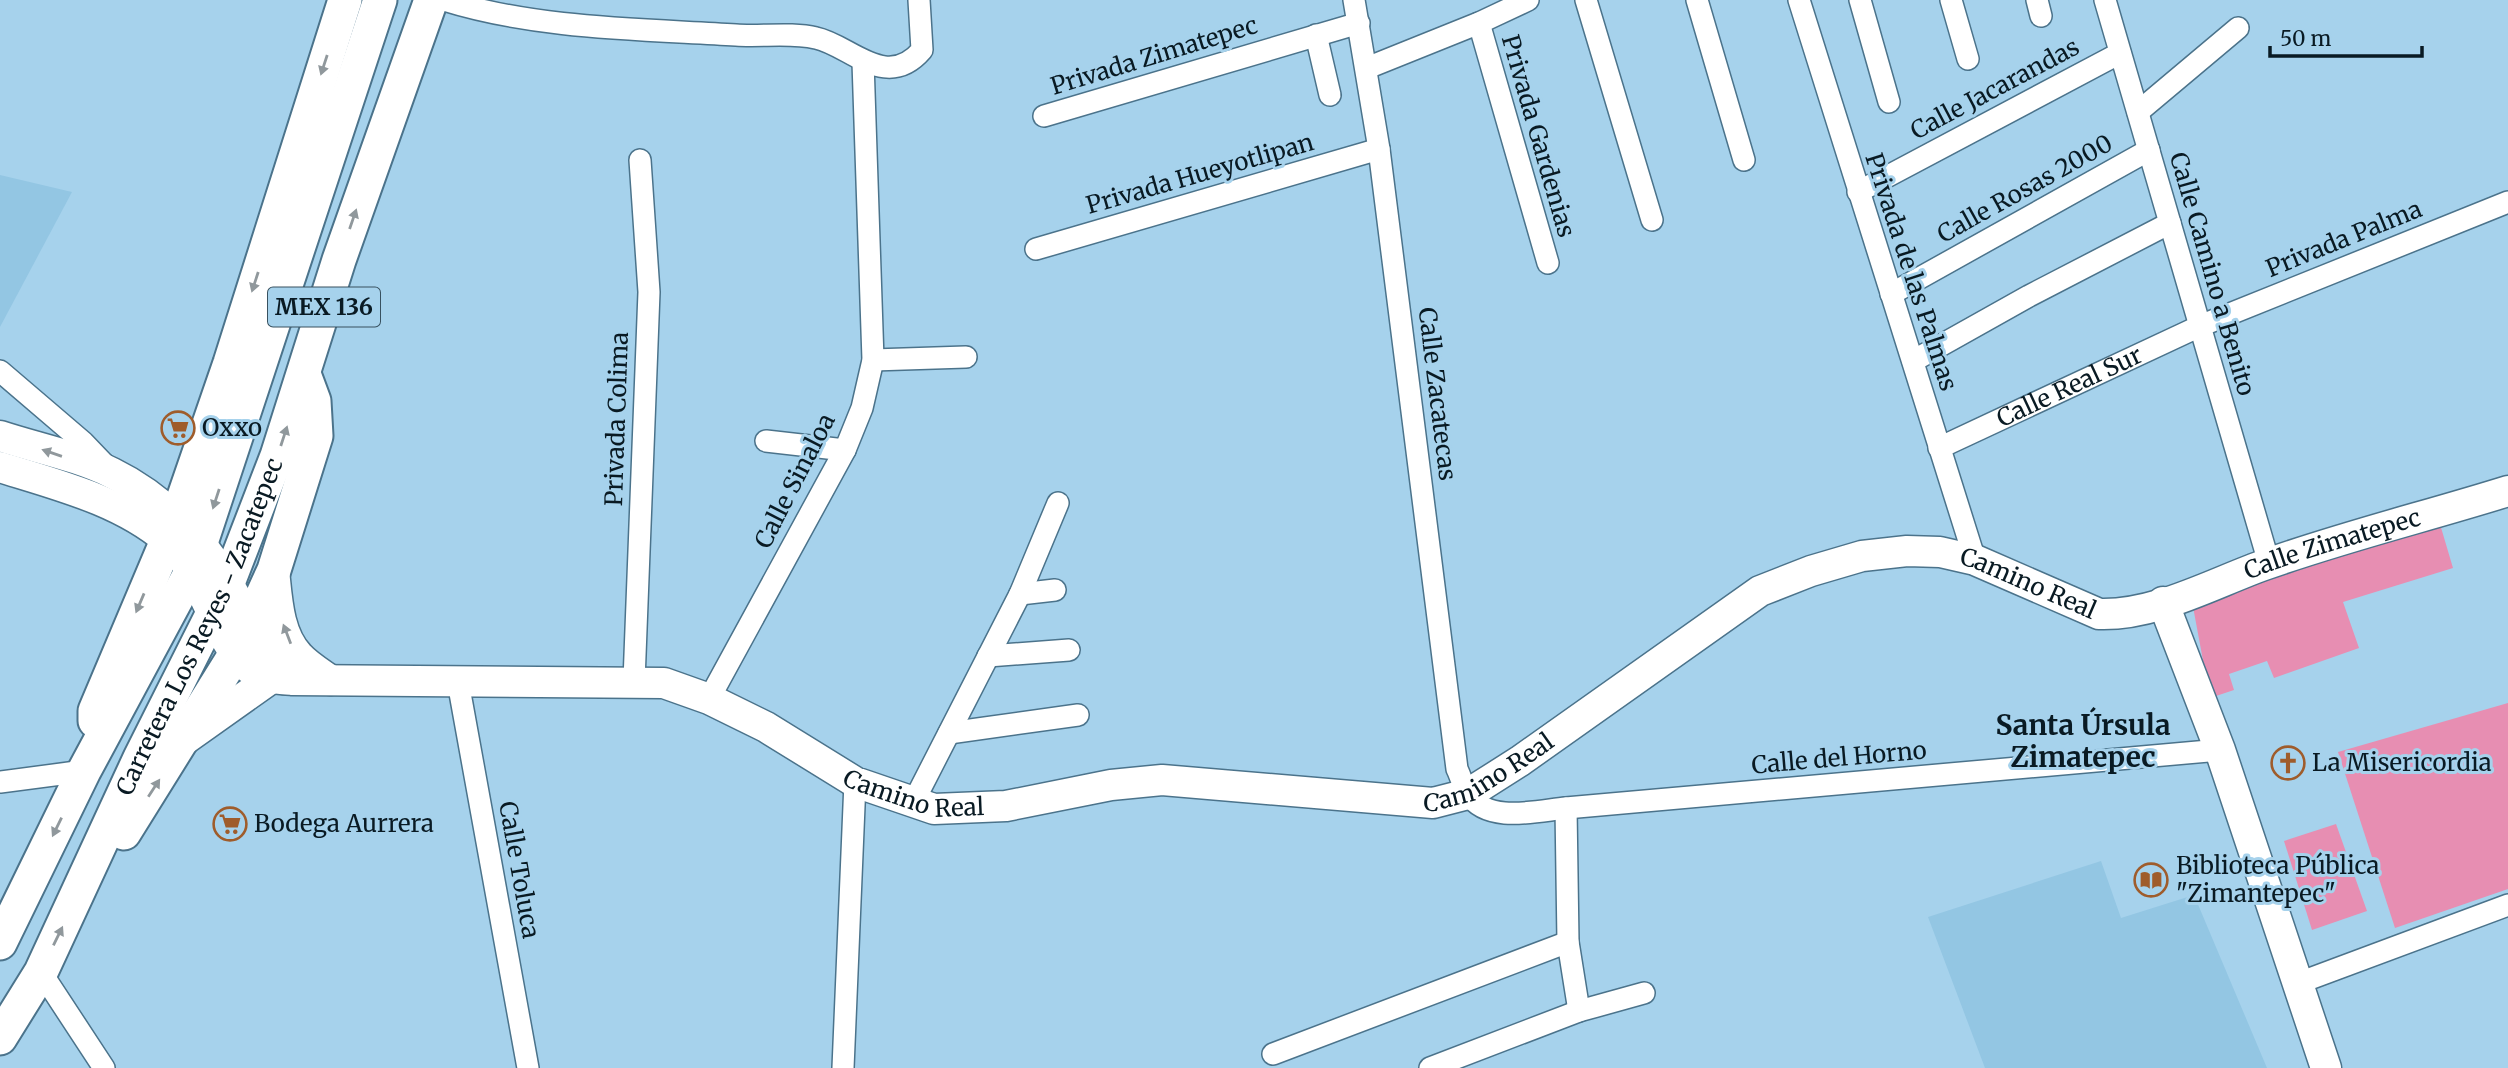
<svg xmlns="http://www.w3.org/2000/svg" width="2508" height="1068" font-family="Merriweather,serif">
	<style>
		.built { fill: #93c6e3 }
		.green { fill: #e78eb2 }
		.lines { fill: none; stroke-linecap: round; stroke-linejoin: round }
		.street-casing { stroke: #4b738b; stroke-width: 24 }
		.secondary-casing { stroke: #4b738b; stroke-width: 33 }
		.primary-casing { stroke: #4b738b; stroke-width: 37 }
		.street { stroke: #fff; stroke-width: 21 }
		.secondary { stroke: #fff; stroke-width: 30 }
		.primary { stroke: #fff; stroke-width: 33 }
		.oneway { fill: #90989c }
		.labels { text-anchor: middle; stroke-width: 6; stroke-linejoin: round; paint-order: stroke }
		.shield { fill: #a6d2ec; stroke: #38515f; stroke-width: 2 }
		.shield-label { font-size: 23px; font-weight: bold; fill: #091a23 }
		.street-label { font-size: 24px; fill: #091a23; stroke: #a6d2ec }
		.poi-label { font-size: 24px; fill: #091a23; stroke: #a6d2ec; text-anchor: start }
		.quarter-label { font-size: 28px; font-weight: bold; fill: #091a23; stroke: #a6d2ec }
	</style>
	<rect width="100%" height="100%" fill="#a6d2ec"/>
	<g class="built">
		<path d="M0,175L72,192L0,327Z"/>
		<path d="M2101,861L2121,918L2194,895L2267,1068H1985L1928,917Z"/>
	</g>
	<g class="green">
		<path d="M2437,514L2453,568L2343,602L2359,648L2274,678L2267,661L2229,674L2234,690L2210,698L2191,596Z"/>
		<path d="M2508,703V889L2395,928L2338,752Z"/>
		<path d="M2336,824L2367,911L2312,930L2284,841Z"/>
	</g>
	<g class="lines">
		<defs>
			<g id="street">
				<path d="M444,0C537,29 639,29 736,35C761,37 791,32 816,38C850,45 886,92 922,50L919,0"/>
				<path d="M1354,0L1379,149L1457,769C1461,777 1463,787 1468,794C1488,824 1536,811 1566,808L2220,750"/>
				<path d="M1586,0L1652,220"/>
				<path d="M1697,0L1744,160"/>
				<path d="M1799,0L1975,560"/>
				<path d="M1860,0L1889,102"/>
				<path d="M1951,0L1968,59"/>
				<path d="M2037,0L2041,16"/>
				<path d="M2105,0L2269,563"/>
				<path d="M1479,23L1548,263"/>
				<path d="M1316,35L1330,95"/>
				<path d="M1367,68L1479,23L1528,0"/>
				<path d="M2138,112L2238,28"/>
				<path d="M1044,116L1359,23"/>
				<path d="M1858,192L2120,53"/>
				<path d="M1036,249L1379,149"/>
				<path d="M1891,294L2149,150"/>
				<path d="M873,360L966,357"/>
				<path d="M1913,361L2029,296L2170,223"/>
				<path d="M0,371L83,442L106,466"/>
				<path d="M766,441L845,450"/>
				<path id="s1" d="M1939,448L2200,326L2508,202"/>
				<path d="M1020,594L1055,590"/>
				<path d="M988,656L1069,650"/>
				<path d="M634,681L649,292L640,160"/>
				<path d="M458,682L528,1068"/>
				<path d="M709,699L845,450L862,408L873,360L863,62"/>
				<path d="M949,733L1078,715"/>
				<path d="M0,782L84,771"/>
				<path d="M913,803L1020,594L1058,503"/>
				<path d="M1566,808L1568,942L1579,1011"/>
				<path d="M41,972L104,1068"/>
				<path d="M2296,984L2508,905"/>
				<path d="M1273,1054L1568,942"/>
				<path d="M843,1068L855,782"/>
				<path d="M1430,1068L1579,1011L1644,993"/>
			</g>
			<g id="secondary">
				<path d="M0,436C36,448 78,456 112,473C159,496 201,537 227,582C247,615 260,649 284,679"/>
				<path id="s2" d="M0,467C57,485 120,500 167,540C204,573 218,651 256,673C267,680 279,678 292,680L664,683L709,699L766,727L855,782L934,809L1006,806L1111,785L1162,780L1433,803L1468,794L1520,761L1760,591L1811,571L1862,556L1907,551L1940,552L1975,560L2099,614C2156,616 2215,582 2267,564C2346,536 2428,516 2508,491"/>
				<path d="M274,570C277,598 278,634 299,656C307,665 320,673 330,680"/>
				<path d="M2163,602L2220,750L2326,1068"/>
				<path d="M184,740L270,679"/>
			</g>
			<g id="primary">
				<path d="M95,721V711L177,517L230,363L345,0"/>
				<path d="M124,833L236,653L274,570L316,436L314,401L304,374"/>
				<path d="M0,943L84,771L192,570L380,0"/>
				<path id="s3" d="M0,1038L41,972L140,758L228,583L277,456L339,260L431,0"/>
			</g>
		</defs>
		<use href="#street" class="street-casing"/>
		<use href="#secondary" class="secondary-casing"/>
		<use href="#primary" class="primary-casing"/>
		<use href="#street" class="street"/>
		<use href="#secondary" class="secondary"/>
		<use href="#primary" class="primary"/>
	</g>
	<defs><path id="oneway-solid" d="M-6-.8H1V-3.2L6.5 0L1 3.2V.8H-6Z" transform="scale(1.75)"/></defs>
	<g class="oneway">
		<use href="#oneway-solid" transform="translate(324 65) rotate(108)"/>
		<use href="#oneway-solid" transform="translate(353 219) rotate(-71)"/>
		<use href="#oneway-solid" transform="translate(255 282) rotate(108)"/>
		<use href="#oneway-solid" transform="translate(284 436) rotate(-72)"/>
		<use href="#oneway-solid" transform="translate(52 453) rotate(-161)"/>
		<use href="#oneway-solid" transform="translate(216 499) rotate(108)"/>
		<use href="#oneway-solid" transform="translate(140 603) rotate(113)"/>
		<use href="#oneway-solid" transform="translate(287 634) rotate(-111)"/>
		<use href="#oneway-solid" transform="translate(154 788) rotate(-57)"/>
		<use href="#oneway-solid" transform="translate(57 827) rotate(116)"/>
		<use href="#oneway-solid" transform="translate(58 936) rotate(-64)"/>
	</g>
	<defs>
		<symbol id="supermarket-ring" viewBox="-11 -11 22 22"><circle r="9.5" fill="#a6d2ec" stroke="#9f5c2b" stroke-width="1.5"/><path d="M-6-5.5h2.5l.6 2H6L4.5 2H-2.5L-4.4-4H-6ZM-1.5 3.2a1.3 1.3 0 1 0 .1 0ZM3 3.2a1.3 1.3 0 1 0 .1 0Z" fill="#9f5c2b"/></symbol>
		<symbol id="church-ring" viewBox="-11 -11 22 22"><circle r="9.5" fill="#a6d2ec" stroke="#9f5c2b" stroke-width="1.5"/><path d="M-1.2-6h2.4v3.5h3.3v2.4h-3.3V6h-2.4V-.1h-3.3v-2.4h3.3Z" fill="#9f5c2b"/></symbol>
		<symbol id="library-ring" viewBox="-11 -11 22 22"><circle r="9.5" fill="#a6d2ec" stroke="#9f5c2b" stroke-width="1.5"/><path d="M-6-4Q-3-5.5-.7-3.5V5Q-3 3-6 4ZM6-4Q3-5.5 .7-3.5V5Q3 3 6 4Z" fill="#9f5c2b"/></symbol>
	</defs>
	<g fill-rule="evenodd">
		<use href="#supermarket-ring" x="159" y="409" width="38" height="38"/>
		<use href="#church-ring" x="2269" y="744" width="38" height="38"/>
		<use href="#supermarket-ring" x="211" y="805" width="38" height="38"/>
		<use href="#library-ring" x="2132" y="861" width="38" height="38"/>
	</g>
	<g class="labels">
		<rect class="shield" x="268" y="287.5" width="112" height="39" rx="5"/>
		<g class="shield-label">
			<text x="324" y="315">MEX 136</text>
		</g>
		<g class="street-label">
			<text transform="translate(1154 56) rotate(-17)" y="8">Privada Zimatepec</text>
			<text transform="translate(1995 89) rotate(-28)" y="8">Calle Jacarandas</text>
			<text transform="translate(1538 136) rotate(74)" y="8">Privada Gardenias</text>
			<text transform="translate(1200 174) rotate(-16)" y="8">Privada Hueyotlipan</text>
			<text transform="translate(2025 189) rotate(-29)" y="8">Calle Rosas 2000</text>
			<text transform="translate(2344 239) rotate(-22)" y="8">Privada Palma</text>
			<text transform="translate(1911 272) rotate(72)" y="8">Privada de las Palmas</text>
			<text transform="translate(2212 274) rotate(74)" y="8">Calle Camino a Benito</text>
			<text dy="8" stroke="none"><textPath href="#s1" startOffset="144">Calle Real Sur</textPath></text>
			<text transform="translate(1437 394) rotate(83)" y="8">Calle Zacatecas</text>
			<text transform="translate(617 419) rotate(-88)" y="8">Privada Colima</text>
			<text transform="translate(795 481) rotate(-63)" y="8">Calle Sinaloa</text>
			<text dy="8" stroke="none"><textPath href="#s2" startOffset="2550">Calle Zimatepec</textPath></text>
			<text dy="8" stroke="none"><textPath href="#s2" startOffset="2228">Camino Real</textPath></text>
			<text dy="8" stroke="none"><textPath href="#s3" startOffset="458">Carretera Los Reyes - Zacatepec</textPath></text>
			<text transform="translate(1839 758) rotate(-5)" y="8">Calle del Horno</text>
			<text dy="8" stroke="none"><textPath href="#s2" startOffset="1619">Camino Real</textPath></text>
			<text dy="8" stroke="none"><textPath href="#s2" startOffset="1031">Camino Real</textPath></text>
			<text transform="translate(519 870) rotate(80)" y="8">Calle Toluca</text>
		</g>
		<g class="poi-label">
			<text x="202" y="436">Oxxo</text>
			<text x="2312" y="771">La Misericordia</text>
			<text x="254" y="832">Bodega Aurrera</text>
			<text x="2176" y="874">Biblioteca Pública<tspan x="2176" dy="28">"Zimantepec"</tspan></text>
		</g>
		<g class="quarter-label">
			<text x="2083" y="735">Santa Úrsula<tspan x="2083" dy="32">Zimatepec</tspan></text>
		</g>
	</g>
	<path d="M2270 46v10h152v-10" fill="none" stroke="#091a23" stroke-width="3.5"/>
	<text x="2280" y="46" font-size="21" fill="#091a23" stroke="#a6d2ec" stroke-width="5" paint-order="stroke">50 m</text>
</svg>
